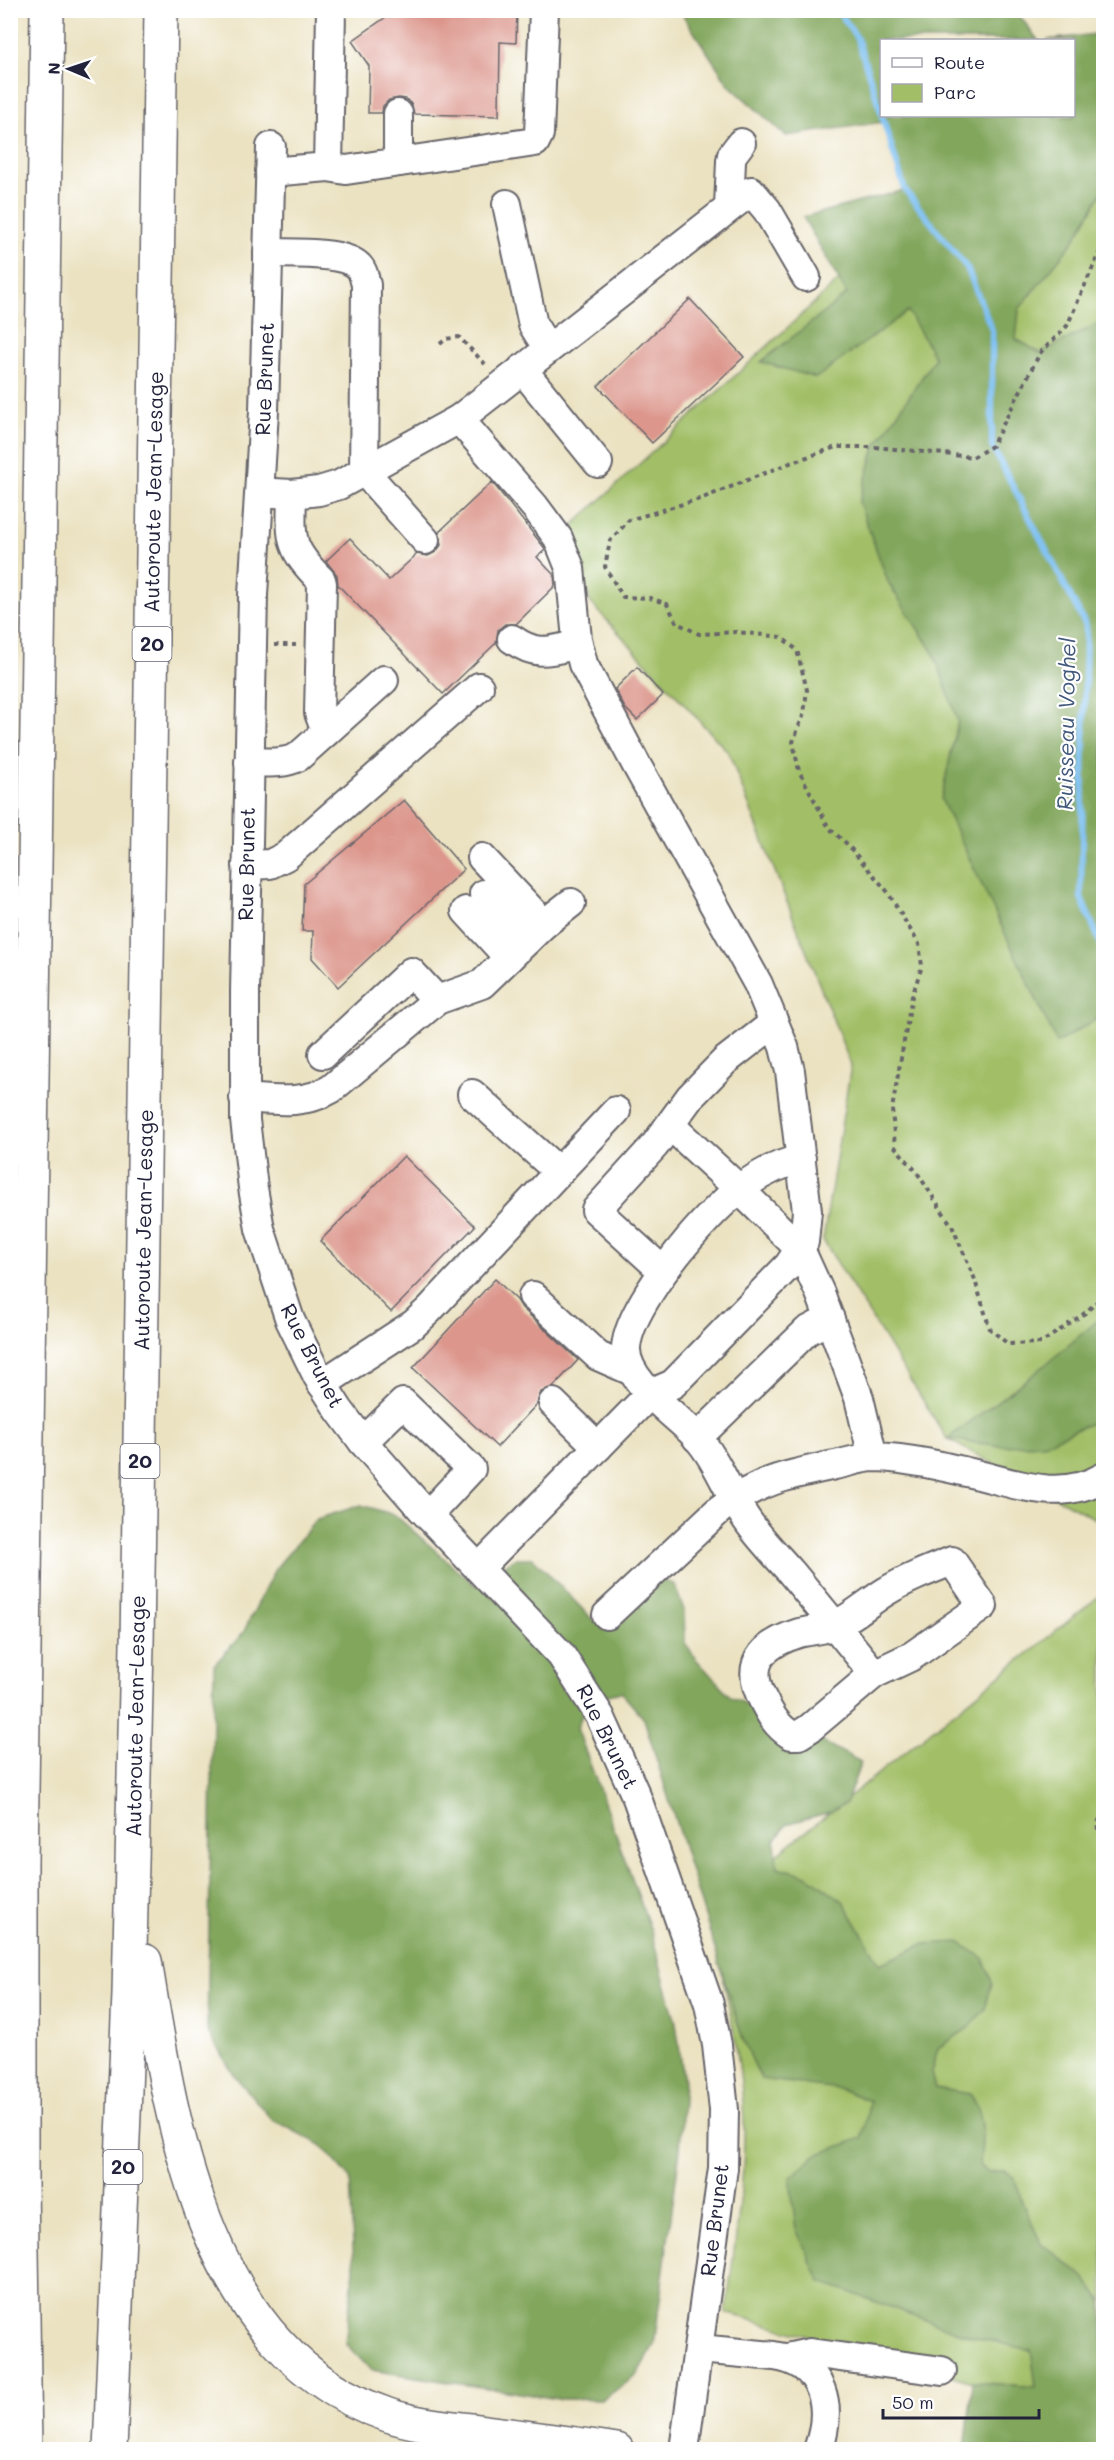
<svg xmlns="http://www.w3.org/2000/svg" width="1114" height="2460" font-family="Mali,sans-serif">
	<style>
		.green { fill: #a2bf67; stroke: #627051; stroke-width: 1.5 }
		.forest { fill: #81a65c; stroke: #52644c; stroke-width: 1.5 }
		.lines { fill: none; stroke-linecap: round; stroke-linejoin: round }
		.stream { stroke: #7cbff2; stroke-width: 6 }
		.building { fill: #dc968c }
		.minor-casing { stroke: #68656a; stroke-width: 32 }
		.highway-casing { stroke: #68656a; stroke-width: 36 }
		.path { stroke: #68656a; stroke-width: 4; stroke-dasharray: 4.5 4.5; stroke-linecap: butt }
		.minor { stroke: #fff; stroke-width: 28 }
		.highway { stroke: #fff; stroke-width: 33 }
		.labels { text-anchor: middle; stroke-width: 4.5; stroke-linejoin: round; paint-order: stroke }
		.shield { fill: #fff; stroke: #646476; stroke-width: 1.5 }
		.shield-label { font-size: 20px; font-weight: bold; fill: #22223b }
		.street-label { font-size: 21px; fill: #22223b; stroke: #fff }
		.water-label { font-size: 22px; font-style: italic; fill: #42597b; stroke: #fff }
	</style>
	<rect width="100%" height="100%" fill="#fff"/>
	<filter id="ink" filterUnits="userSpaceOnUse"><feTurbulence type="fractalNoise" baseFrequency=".0167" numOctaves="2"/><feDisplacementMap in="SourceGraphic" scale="12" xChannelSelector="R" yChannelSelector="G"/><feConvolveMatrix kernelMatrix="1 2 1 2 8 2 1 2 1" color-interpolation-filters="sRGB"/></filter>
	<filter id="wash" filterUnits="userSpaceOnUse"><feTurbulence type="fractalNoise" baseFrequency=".008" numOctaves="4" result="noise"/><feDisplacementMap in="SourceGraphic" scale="24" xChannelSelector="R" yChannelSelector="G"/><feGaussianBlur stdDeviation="1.35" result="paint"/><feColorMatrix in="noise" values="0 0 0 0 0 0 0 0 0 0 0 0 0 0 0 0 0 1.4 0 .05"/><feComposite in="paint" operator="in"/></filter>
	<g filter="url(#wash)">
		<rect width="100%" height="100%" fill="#ebe2c1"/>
		<g class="green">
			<path d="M1103,86V1523L947,1439L823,1240L851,1065L728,752L590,602L571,527L1017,116H1074Z"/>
			<path d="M1103,1593V2449L1070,2390L973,2382L726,2313C734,2244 748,2173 743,2103C738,2038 722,1974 708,1910Z"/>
		</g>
		<g class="forest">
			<path d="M680,11H1016L1038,40H882V116H1074V40H1046L1103,33V191L1073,242L1019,309L1016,339L1040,353L1103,321V1015L1057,1043L941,799L958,721L934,654L888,582L859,502L875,447L935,358L908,311L816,378L761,362L847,294L803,217L905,190L884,122L786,136L729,85Z"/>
			<path d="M1103,1316V1418L1044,1444L1001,1446L947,1439L1039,1370Z"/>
			<path d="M361,1505L395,1515L476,1586L515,1558H533L595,1622L654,1577L674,1584L684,1610L685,1643L696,1659L731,1697L789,1724L861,1762L846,1803L830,1812L787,1824L775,1841L777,1867L807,1875L843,1901L880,1964L924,1944L959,1942L984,1959L992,1983L985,2009L970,2027L938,2048L931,2073L935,2088L970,2094C987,2117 982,2138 980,2165L987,2172L1005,2171L1015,2179L1022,2202L1041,2243L1084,2277L1103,2302V2449H965L973,2382L1036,2387L1031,2350L970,2336L821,2282L796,2229L790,2178L816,2155L862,2138L870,2101L840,2089L761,2079L743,2040L644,1719L621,1692L588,1700L577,1728L650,1928L676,2023L684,2082L680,2149L654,2345L636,2376L602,2400L558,2399L371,2370L345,2343L354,2270L350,2178L321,2145L271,2119L234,2075L207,2031L214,1665L243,1633L275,1569L317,1519Z"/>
		</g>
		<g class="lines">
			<g class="stream">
				<path d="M838,10L857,38L882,115"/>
				<path d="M882,116L905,190L967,268L992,330V446L1086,626L1081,898L1104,951"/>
			</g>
		</g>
		<g id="blocks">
			<g class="building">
				<path d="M396,10H517L516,43L500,42L499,116L414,114L412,105L406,99L399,98L389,100L383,106L382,113H368L369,66L352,41Z"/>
				<path d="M690,299L744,357L652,443L598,386Z"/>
				<path d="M492,482L543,546L545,550L537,557L554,575L555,586L516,624H505L498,630L496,643L443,694L338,585L337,575L326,561L350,538L389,580L417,554L428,556L436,552L441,545L439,532Z"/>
				<path d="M637,667L663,695L637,720L625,708L615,689Z"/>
				<path d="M404,800L464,869L338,987L312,958L313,931H302L304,884Z"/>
				<path d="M404,1156L475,1226L391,1312L320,1241Z"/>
				<path d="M495,1279L517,1300L522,1308L578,1360L553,1387L541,1392L537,1404L497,1447L413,1368Z"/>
			</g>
		</g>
	</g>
	<g filter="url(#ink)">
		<use href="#blocks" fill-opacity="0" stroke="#68656a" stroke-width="1.5"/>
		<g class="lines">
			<defs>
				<g id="minor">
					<path d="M398,114V162"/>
					<path d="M271,147L264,411L253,595L245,992V1120L253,1188L260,1229L290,1320L318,1377L339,1410L363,1442L421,1508L561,1655L600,1716L637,1798L709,2004L717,2045L724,2110L723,2168L684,2450"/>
					<path d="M328,167L346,170L535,142L539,134L544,10"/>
					<path d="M270,172L328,167L331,10"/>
					<path d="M507,204L533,325L548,349"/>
					<path d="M729,207L731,161L732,155L741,143"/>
					<path d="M268,253C290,254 339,251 356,264C363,269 364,277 366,285L364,471L425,540"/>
					<path d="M522,369L598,463"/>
					<path d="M459,419L535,507L558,538L570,568L577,639L583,664L637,766L758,984L784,1047L790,1071L807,1211L804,1242L789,1265L673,1384L650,1394L479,1568"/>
					<path d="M274,493L292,494C291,539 288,547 321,580L322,584L319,713L326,732"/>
					<path d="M292,494L319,491L339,485L459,419L751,191L767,210L806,277"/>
					<path d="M512,639C537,657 550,651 578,644"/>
					<path d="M249,762C266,762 282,765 298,757L384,680"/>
					<path d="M482,858L544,924"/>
					<path d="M247,865L270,864L286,856L479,687"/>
					<path d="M484,894L527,940"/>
					<path d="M466,911L509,958"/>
					<path d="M323,1054L411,972L437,1000"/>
					<path d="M472,1094L559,1172"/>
					<path d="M244,1098C274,1100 304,1105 331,1089L437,1000L482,984L544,924L571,903"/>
					<path d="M670,1125L739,1189L800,1249L820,1293L859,1398L873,1457"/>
					<path d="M801,1159C753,1170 720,1203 689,1239C668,1264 628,1316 626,1348C625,1381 674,1413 695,1435C718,1460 728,1493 747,1520C760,1539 776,1555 791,1572C819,1606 847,1640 874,1674"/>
					<path d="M663,1271L596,1210L655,1145L690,1097L725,1061L774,1023"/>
					<path d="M533,1296L598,1356L632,1371"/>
					<path d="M322,1384L414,1324L429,1310L616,1111"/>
					<path d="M553,1403L598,1447"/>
					<path d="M697,1438L807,1331L830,1319"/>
					<path d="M363,1442L403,1403L471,1469L428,1515"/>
					<path d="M952,1561L983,1606L912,1656L874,1674L810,1728L799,1735H791C775,1725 769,1712 761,1696C744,1659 768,1643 799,1633C811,1630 824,1630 835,1625C853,1617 869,1602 885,1592C906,1579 929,1570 952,1561Z"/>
					<path d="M607,1615L720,1509C760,1480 788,1475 835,1465C847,1463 862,1457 875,1457C909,1458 946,1467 979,1475C1022,1486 1062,1501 1104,1477"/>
					<path d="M699,2349L774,2356C825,2363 833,2407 818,2450"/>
					<path d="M787,2358L810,2353L942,2371"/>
				</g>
				<g id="highway">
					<path d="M145,1961C172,2126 204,2353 388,2415C417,2425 448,2427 478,2431C524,2437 570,2443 617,2450"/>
					<path d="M25,2450L21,2183V1863L47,10"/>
					<path d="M110,2450L129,1994L137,1645L161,10"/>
				</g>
			</defs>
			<use href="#minor" class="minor-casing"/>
			<use href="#highway" class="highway-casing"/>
			<g class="path">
				<path d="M1104,242L1067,326L1040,353L992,446L973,457L875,447H836L790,463L703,498L629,520L610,541L605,567L623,597L650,598L667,604L677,623L699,634L736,632L781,637L797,650L807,690L804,713L793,742L799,771L829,828L846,843L887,891L919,944L922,966L912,996L892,1109L895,1147L916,1171L952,1226L974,1277L990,1329L1008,1344L1041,1343L1085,1313L1104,1295"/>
				<path d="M440,344L446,339L459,337L488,367"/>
				<path d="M274,645H296"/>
				<path d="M1104,1810L1097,1825L1104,1838"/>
			</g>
			<use href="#minor" class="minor"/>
			<use href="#highway" class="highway"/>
		</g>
	</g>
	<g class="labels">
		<g class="shield">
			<rect x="132.5" y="627" width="39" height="34" rx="4.5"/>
			<rect x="120.5" y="1444" width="39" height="34" rx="4.5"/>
			<rect x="103.5" y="2150" width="39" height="34" rx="4.5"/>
		</g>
		<g class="shield-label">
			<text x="152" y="651">20</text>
			<text x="140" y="1468">20</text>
			<text x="123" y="2174">20</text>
		</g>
		<g class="street-label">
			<text transform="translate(265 379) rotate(-88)" y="7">Rue Brunet</text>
			<text transform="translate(154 492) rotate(-89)" y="7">Autoroute Jean-Lesage</text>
			<text transform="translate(247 864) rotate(-89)" y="7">Rue Brunet</text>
			<text transform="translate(144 1230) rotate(-89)" y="7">Autoroute Jean-Lesage</text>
			<text transform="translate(312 1356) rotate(63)" y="7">Rue Brunet</text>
			<text transform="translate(136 1716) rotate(-89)" y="7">Autoroute Jean-Lesage</text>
			<text transform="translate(607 1737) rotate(64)" y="7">Rue Brunet</text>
			<text transform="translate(715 2220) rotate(-83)" y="7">Rue Brunet</text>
		</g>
		<g class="water-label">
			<text transform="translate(1066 724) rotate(-89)" y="8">Ruisseau Voghel</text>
		</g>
	</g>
	<rect width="1114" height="2460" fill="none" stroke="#fff" stroke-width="36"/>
	<rect x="880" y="39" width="195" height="78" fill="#ffffff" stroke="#a7a7b1" stroke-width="1.5"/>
	<rect x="892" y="58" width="30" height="9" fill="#ffffff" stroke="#a7a7b1" stroke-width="1.5"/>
	<text x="934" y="69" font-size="18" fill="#22223b">Route</text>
	<rect x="892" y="84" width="30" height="18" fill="#a2bf67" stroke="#a7a7b1" stroke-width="1.5"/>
	<text x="934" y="99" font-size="18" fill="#22223b">Parc</text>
	<g transform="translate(69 69) rotate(272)" stroke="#ffffff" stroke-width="4.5" paint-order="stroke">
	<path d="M0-4.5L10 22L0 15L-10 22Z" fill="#22223b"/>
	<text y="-9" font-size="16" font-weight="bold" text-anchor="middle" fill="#22223b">N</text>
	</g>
	<path d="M883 2409v9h156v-9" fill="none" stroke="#22223b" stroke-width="3"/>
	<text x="892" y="2409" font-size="18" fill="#22223b" stroke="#ffffff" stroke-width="4.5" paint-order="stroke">50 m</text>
</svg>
